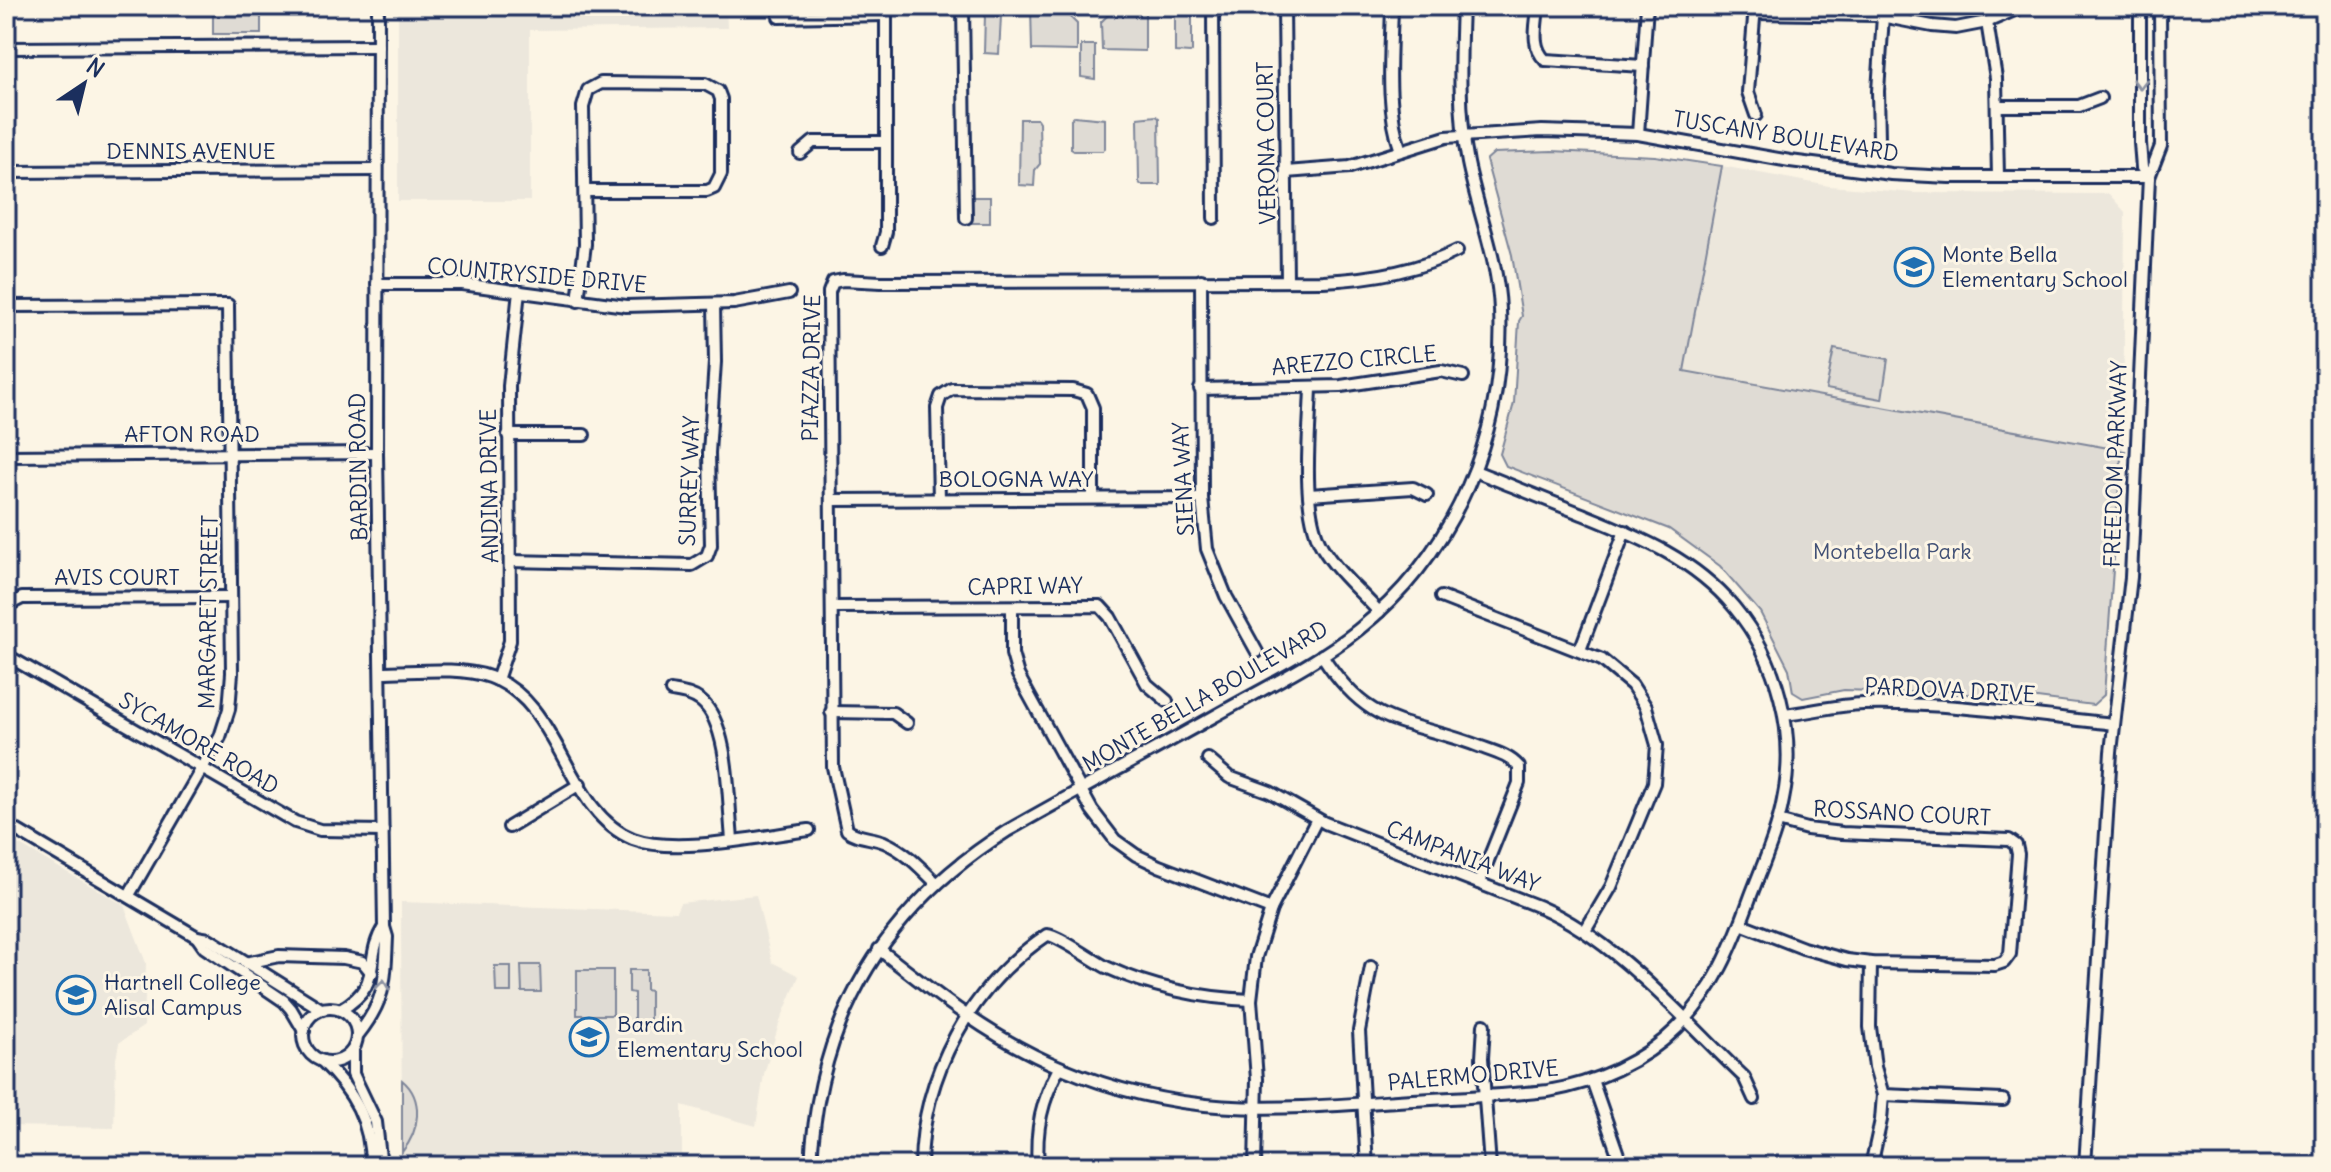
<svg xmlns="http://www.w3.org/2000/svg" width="2331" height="1172" font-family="Delius,sans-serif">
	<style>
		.built { fill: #ece7dc }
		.green { fill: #dfdbd4; stroke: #7d8599; stroke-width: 2 }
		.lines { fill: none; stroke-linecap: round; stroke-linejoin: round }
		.minor-casing { stroke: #1b2f5e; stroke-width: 16 }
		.minor { stroke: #fcf5e5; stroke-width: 10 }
		.oneway { stroke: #8c92a2 }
		.labels { text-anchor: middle; stroke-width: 6; stroke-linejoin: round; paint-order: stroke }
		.street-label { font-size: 22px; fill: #1b2f5e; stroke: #fcf5e5 }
		.poi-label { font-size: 22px; fill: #1b2f5e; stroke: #fcf5e5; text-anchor: start }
		.park-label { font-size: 22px; fill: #425176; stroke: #fcf5e5 }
	</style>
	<rect width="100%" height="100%" fill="#fcf5e5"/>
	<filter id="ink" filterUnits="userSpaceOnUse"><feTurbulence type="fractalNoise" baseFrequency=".0125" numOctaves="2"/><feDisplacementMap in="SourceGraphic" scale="16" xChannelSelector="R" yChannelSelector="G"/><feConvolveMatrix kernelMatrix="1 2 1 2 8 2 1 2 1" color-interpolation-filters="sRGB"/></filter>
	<g filter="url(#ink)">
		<g class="built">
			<path d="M398,6H726L727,28L530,30V201H398Z"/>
			<path d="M1722,166L1829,186L1915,193L2109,194L2125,212L2123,450L1684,371Z"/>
			<path d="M18,844L124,905L146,963L144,1026L119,1043L116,1059L114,1128L6,1126V866Z"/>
			<path d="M756,895L772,962L799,976L779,1024L764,1074L756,1126L682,1105V1166H402L401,902L676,912L680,903Z"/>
		</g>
		<g class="green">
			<rect x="213" y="6" width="48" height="28"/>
			<path d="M1031,6H1059L1077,24V51L1032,50Z"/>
			<path d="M1117,6H1145V51L1102,50L1101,22Z"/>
			<path d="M1177,13H1190L1192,15V51L1190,53L1175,52V15Z"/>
			<path d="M985,14L1001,16L999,54L984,53Z"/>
			<path d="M1081,45H1095V79L1081,77Z"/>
			<path d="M1074,116L1105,119V148L1103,151H1074L1071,149V119Z"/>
			<path d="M1156,116L1159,118L1160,185H1141L1139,182L1138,118Z"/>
			<path d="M1020,119H1037L1039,122L1040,164L1035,170L1034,186L1019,185Z"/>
			<path d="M1552,151L1655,156L1722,166L1684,371L2125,451L2121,458L2104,695L2093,705L2021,696L1844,690L1803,698L1793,692L1789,669L1760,612L1720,566L1669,529L1506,466L1500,454L1514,403L1519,321L1522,316L1512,255L1486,160L1494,153Z"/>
			<rect x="970" y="197" width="20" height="26"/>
			<path d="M1834,349L1888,359L1882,399L1826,389Z"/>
			<path d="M521,965H540L541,992H522Z"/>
			<path d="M495,966H511V992H496Z"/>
			<rect x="577" y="970" width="36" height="45"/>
			<path d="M629,970H646V990L650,991V1026H634V993L629,992Z"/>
			<path d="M402,1080C425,1099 419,1132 402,1152Z"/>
		</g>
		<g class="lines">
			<defs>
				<g id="minor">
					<path d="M779,6V17L886,15"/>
					<path d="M963,6L966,218"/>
					<path d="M1213,6L1214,218"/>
					<path d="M1284,6L1287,281"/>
					<path d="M1392,6C1391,53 1385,107 1401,151"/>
					<path d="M1538,6C1537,25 1530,45 1545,60L1643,66"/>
					<path d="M1755,6L1748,92L1756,115"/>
					<path d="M2140,6V143L2142,168L2149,177"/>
					<path d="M1753,13L1876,15L1932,26L1956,28L1987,22L2024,6"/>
					<path d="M1987,22L1996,78L1998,177"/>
					<path d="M6,48L378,46"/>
					<path d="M1998,106H2079L2100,98"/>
					<path d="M1638,134L1647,6"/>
					<path d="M1879,139L1878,91L1883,16"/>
					<path d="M800,153L813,142H885"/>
					<path d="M6,172L376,170"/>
					<path d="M1286,172L1350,167L1446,137L1542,131L1638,134L1790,161L1891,174L1949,177H2149"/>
					<path d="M882,246L886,232V6"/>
					<path d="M1201,280L1202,498L1207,549L1226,596L1257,652"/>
					<path d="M377,284H462L626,306L734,303L789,293"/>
					<path d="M578,301L585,244L583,107L588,90L601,83L705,84L718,91L721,99V174L714,188L707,191H585"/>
					<path d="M6,306L228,305L232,673L229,709L220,737L129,895"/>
					<path d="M1311,387C1310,431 1300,509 1322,547C1336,571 1360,591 1379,612"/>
					<path d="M1200,389L1341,386L1441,371L1463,376"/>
					<path d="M508,435H584"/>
					<path d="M6,456L377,453"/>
					<path d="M1309,495L1413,488L1427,495"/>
					<path d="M939,499L937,408L941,396L952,389L1073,390L1087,394L1093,408V498"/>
					<path d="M831,500L1202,498"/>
					<path d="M510,561L692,565L707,556L711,545L709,453L715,362L714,304"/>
					<path d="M1441,597L1602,660L1632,685L1646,707L1657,745L1654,783L1611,887L1585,931"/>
					<path d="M6,606L22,598L231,597"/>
					<path d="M833,607L1100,606L1110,617L1147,684L1167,701"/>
					<path d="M1012,607V654L1018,675L1092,810L1115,840L1136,855L1159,866L1271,909"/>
					<path d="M1580,650L1625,531"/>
					<path d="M6,655L295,822L320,830L383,831"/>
					<path d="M1322,655C1371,732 1407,718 1481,747C1495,752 1510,756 1519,767V783L1479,883"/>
					<path d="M381,672C415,672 457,666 490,677C562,702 565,812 633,839C675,855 762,836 809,830"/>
					<path d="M497,680L510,641L509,386L519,291"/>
					<path d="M671,691C682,693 692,694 701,701C730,724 728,803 732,839"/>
					<path d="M831,712L893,713L907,723"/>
					<path d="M1784,715C1811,712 1837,705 1863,704C1947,702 2031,715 2114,724"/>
					<path d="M1208,759L1229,777L1270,792L1325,823L1540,907C1618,941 1683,1019 1744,1077L1754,1099"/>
					<path d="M6,824L197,937L209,939L321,1009"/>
					<path d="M509,827L580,784"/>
					<path d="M936,883C920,867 905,851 884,842C871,837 857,838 847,830L833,767L829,292L833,282L843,280L881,282L1323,281C1369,279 1416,272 1457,251"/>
					<path d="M1741,924L1803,948L1847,960L1871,963L1995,965L2004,962L2010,954L2018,854L2016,845L2009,840L1842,833L1807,829L1778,821"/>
					<path d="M197,937L204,947L284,1001L291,1009L304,1031"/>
					<path d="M879,949C934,993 995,1041 1062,1068C1180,1118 1272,1110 1397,1101C1447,1098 1498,1096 1548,1091C1595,1083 1643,1062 1677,1028C1714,992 1733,945 1750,898C1762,866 1777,834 1783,800C1797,733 1778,660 1734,607C1693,558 1639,537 1582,514C1546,500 1510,485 1475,471"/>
					<path d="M246,963L279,956L344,958L363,962L372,973"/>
					<circle cx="330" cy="1035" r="27"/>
					<path d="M340,1010C385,985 363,958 384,927"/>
					<path d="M1484,1025L1482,1058L1490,1166"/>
					<path d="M357,1036C386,1000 385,981 387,937L384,927L377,453L378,6"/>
					<path d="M353,1050V1074L376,1122L381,1166"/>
					<path d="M322,1061C354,1092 371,1121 371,1166"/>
					<path d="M1592,1080L1622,1166"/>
					<path d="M1883,1095L2003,1100"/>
					<path d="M811,1166C817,1020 883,909 1007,831C1075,792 1145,755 1213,717C1262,689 1314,665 1358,630C1455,553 1506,432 1500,310C1498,259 1478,212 1468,163C1458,112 1460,57 1462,6"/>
					<path d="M921,1166C922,1074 971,986 1047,935C1057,935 1093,960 1106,967C1152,988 1200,998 1251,1000"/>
					<path d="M1038,1166C1035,1129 1042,1100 1059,1068"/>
					<path d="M1255,1166L1257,1079L1251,1000L1256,957L1271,909L1317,819"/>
					<path d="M1367,1166L1359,1031L1371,967"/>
					<path d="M1871,1166L1881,1120L1883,1095L1875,1067L1870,1027L1871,963"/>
					<path d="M2085,1166L2111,752L2131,577L2149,177L2161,146L2160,6"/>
				</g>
			</defs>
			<use href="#minor" class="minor-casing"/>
			<use href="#minor" class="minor"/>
		</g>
		<defs><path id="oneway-chevron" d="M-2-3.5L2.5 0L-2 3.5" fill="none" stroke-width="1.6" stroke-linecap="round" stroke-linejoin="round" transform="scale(2)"/></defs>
		<g class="oneway">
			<use href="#oneway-chevron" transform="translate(2140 84) rotate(90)"/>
			<use href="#oneway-chevron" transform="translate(383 985) rotate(-83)"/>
		</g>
	</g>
	<defs>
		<symbol id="school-ring" viewBox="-11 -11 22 22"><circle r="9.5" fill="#fcf5e5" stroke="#1f6fb2" stroke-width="1.5"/><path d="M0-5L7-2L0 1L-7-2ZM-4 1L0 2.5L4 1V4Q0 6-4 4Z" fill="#1f6fb2"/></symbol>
		<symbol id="university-ring" viewBox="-11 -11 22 22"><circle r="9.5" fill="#fcf5e5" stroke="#1f6fb2" stroke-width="1.5"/><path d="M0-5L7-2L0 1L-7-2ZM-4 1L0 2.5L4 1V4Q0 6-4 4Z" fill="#1f6fb2"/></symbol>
	</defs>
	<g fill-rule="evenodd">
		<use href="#school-ring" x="1892" y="245" width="44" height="44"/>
		<use href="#university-ring" x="54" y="973" width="44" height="44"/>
		<use href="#school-ring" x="567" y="1015" width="44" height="44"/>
	</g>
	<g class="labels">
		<g class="street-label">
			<text transform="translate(1786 136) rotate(9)" y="8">TUSCANY BOULEVARD</text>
			<text transform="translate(1266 143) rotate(-91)" y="8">VERONA COURT</text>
			<text x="191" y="159">DENNIS AVENUE</text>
			<text transform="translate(537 275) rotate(5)" y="8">COUNTRYSIDE DRIVE</text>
			<text transform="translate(1354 360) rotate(-5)" y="8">AREZZO CIRCLE</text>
			<text transform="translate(811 368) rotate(-89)" y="8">PIAZZA DRIVE</text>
			<text x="192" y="442">AFTON ROAD</text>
			<text transform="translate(2115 464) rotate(-88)" y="8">FREEDOM PARKWAY</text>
			<text transform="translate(358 467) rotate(-91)" y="8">BARDIN ROAD</text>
			<text x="1016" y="487">BOLOGNA WAY</text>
			<text transform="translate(1183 479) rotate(-93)" y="8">SIENA WAY</text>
			<text transform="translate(689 481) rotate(-88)" y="8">SURREY WAY</text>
			<text transform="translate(489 486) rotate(-91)" y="8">ANDINA DRIVE</text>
			<text x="117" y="585">AVIS COURT</text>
			<text transform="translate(1025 586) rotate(-1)" y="8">CAPRI WAY</text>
			<text transform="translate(208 612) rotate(-89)" y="8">MARGARET STREET</text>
			<text transform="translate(1950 690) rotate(3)" y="8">PARDOVA DRIVE</text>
			<text transform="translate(1205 696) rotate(-30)" y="8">MONTE BELLA BOULEVARD</text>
			<text transform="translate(199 743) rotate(30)" y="8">SYCAMORE ROAD</text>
			<text transform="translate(1902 813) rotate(3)" y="8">ROSSANO COURT</text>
			<text transform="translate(1463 856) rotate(21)" y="8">CAMPANIA WAY</text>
			<text transform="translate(1473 1075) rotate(-5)" y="8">PALERMO DRIVE</text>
		</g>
		<g class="poi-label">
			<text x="1942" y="262">Monte Bella<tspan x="1942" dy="25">Elementary School</tspan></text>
			<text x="104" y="990">Hartnell College<tspan x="104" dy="25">Alisal Campus</tspan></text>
			<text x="617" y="1032">Bardin<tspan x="617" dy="25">Elementary School</tspan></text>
		</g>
		<g class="park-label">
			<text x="1892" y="559">Montebella Park</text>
		</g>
	</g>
	<rect width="2331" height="1172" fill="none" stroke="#fcf5e5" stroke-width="32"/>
	<rect x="16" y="16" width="2299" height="1140" fill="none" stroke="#1b2f5e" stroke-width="3" filter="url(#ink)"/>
	<g transform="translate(84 84) rotate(35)" stroke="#fcf5e5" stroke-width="6" paint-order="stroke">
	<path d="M0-6L14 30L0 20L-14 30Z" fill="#1b2f5e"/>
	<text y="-12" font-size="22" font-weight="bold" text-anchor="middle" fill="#1b2f5e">N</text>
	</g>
</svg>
